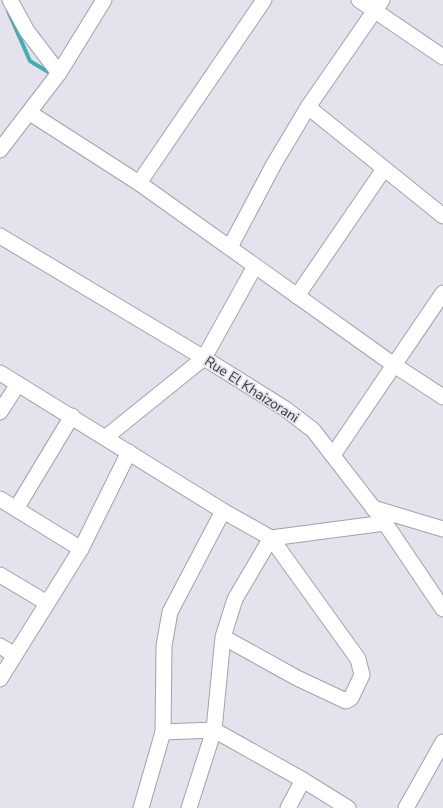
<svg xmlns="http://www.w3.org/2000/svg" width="443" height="808" font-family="'Nunito Sans',sans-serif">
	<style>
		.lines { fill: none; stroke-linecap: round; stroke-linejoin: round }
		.stream { stroke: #41b0b2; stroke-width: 4 }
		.minor-casing { stroke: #a3a1aa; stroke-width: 17 }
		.minor { stroke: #fff; stroke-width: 15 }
		.labels { text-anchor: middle; stroke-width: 3.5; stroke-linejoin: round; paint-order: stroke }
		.street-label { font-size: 14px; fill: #3b3a3e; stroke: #e4e2ec }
	</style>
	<rect width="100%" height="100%" fill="#e4e2ec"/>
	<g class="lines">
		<path class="stream" d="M8,11L30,61L50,73"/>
		<defs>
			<g id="minor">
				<path d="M10,0L27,31L59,73"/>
				<path d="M359,0L443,57"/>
				<path d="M308,107L443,216"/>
				<path d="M30,113L139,183L394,365L443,397"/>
				<path d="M0,150L59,73L104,0"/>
				<path d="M139,183L264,0"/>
				<path d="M0,236L204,358L284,408L313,430L385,523L443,609"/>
				<path d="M230,247L274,164L308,107L382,0"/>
				<path d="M297,296L384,169"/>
				<path d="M0,373L223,511"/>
				<path d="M0,412L18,384"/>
				<path d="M106,437L204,358L255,266"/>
				<path d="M333,455L443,293"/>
				<path d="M0,499L81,549"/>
				<path d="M373,508L443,529"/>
				<path d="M16,509L72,416"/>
				<path d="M0,575L47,603"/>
				<path d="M223,637L235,599L271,538L358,659L362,675L351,698L346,701L297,678L223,637L214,730L303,780L348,808"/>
				<path d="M0,646L15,655"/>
				<path d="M0,679L81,549L129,452"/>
				<path d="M163,732L214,730L189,808"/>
				<path d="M141,808L163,732L164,646L170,612L223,511L271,538L385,523"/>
				<path d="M288,808L303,780"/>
				<path d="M406,808L443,742"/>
			</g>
		</defs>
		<use href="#minor" class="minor-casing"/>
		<use href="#minor" class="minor"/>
	</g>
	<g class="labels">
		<g class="street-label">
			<text transform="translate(252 389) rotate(33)" y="5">Rue El Khaizorani</text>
		</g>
	</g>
</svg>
